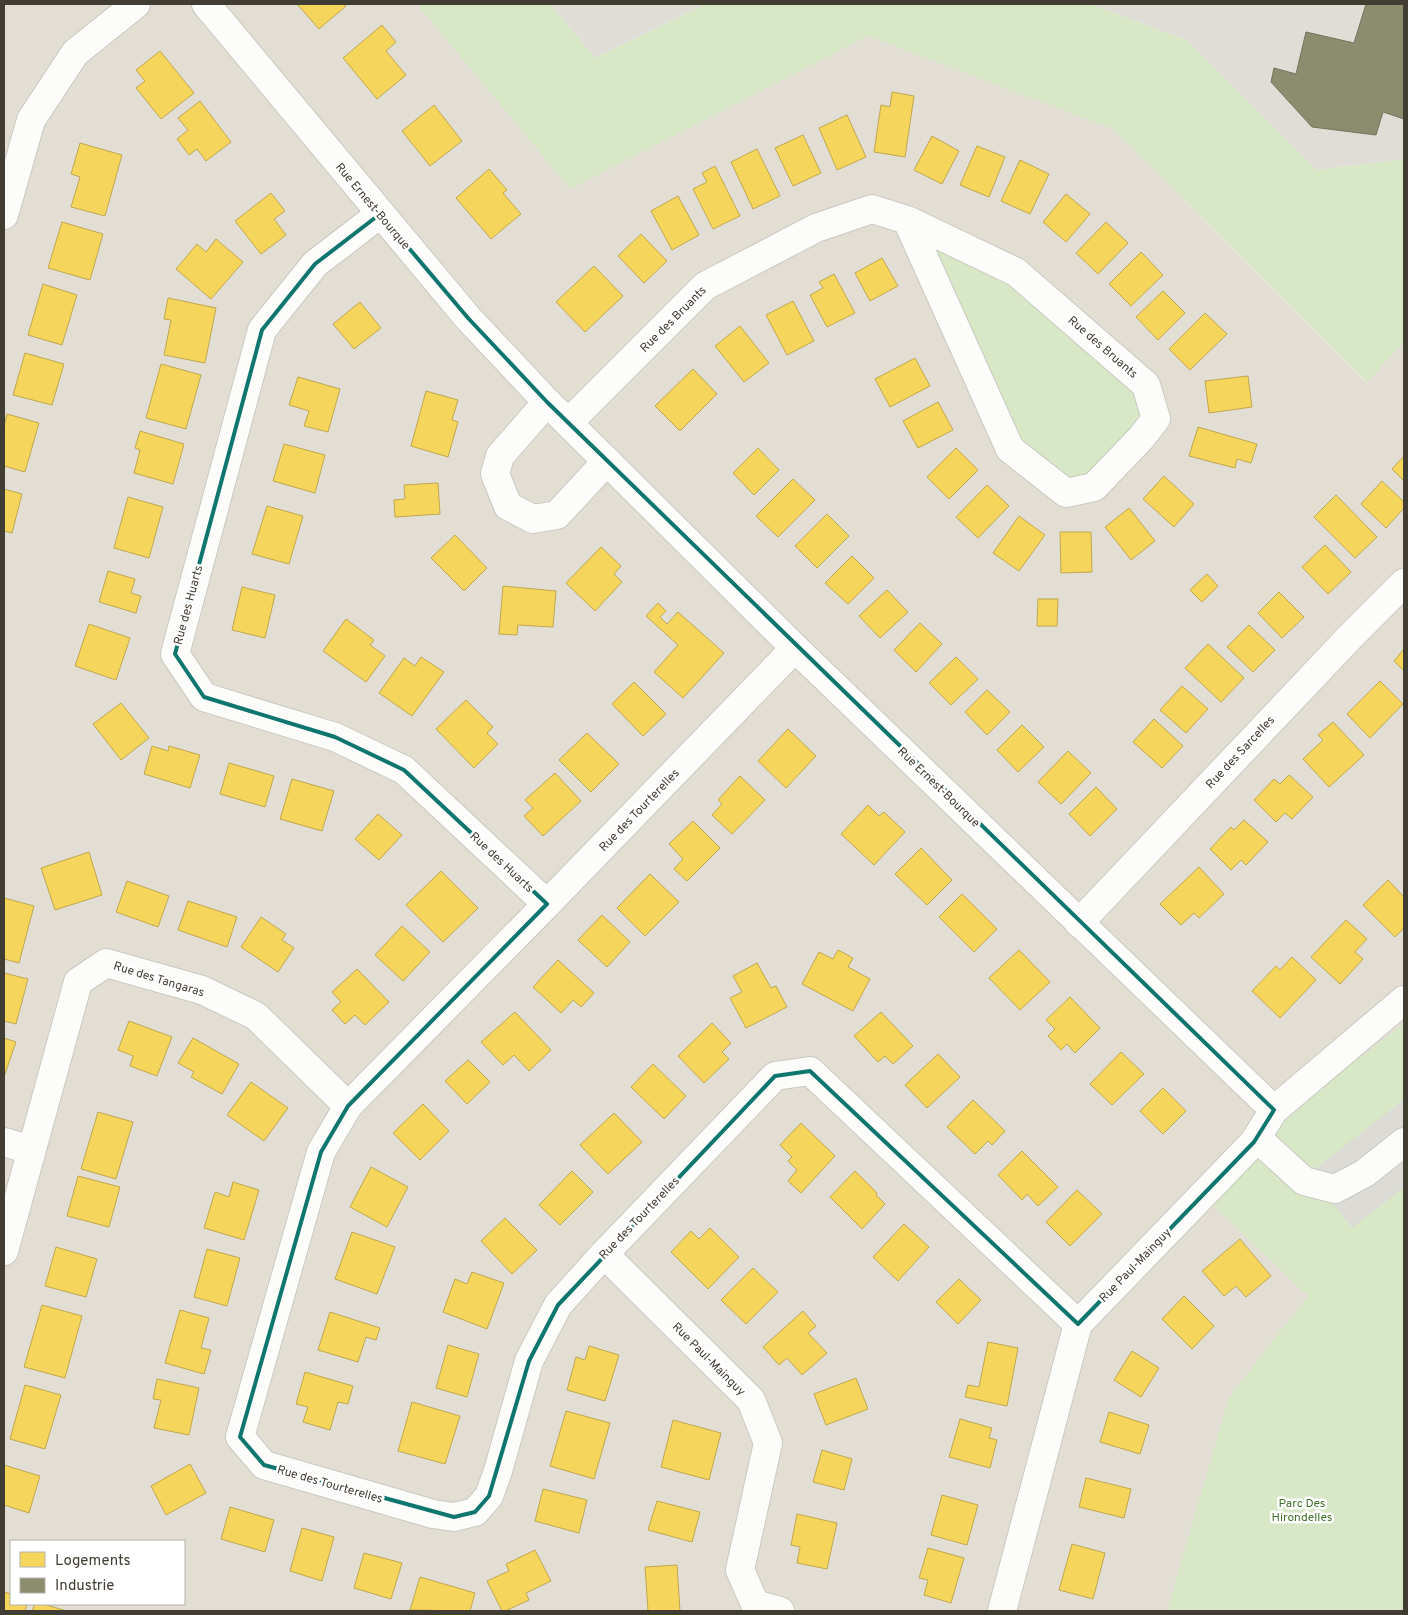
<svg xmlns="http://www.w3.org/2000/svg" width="1408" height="1615" font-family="Overpass,sans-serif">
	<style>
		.residential { fill: #e2ded3; fill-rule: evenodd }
		.industrial { fill: #e0ddd7 }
		.green { fill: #d8e8c6 }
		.parking { fill: #dddbd6 }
		.homes { fill: #f6d55c; stroke: #c0a750 }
		.industry { fill: #8c8c6e; stroke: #76745c }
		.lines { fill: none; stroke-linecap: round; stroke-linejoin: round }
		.minor-casing { stroke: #cac8c2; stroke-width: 30 }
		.minor { stroke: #fcfcfb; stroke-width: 28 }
		.marked { fill: none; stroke: #0f766e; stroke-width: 4; stroke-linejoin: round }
		.labels { text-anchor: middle; stroke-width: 5; stroke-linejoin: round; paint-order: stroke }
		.street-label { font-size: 12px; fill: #423d33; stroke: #fff }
		.park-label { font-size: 12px; fill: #3e7128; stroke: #fff }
	</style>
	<rect width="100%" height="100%" fill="#eeece6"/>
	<path class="residential" d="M4,4H417L570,189L868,36L1113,129L1366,382L1404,342V1611H4ZM11,1541H184V1604H11Z"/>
	<g class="industrial">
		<path d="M550,4H706L595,58Z"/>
		<path d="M1090,4H1404V159L1317,170L1186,40Z"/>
	</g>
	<g class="green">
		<path d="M417,4H550L595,58L706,4H1090L1186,40L1317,170L1404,159V342L1367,382L1113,129L868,36L570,189Z"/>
		<path d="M907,220L1016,272L1146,385L1156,419L1066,493L1010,449Z"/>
		<path d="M1404,1024V1611H1167L1229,1397L1308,1296L1202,1195L1285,1115Z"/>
	</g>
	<path class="parking" d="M1404,1099V1187L1352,1228L1309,1174Z"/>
	<g class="homes">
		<path d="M297,4H344L346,6L319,29Z"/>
		<path d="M382,25L396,42L386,51L406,75L377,99L343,58Z"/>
		<path d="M160,51L194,93L161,119L136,88L145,81L136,70Z"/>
		<path d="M892,92L914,96L905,157L874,152L881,105L890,107Z"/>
		<path d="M200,101L231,142L206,161L197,149L189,155L177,139L188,130L178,118Z"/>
		<path d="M434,105L462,141L430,166L402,131Z"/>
		<path d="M847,115L866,157L837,170L819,128Z"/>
		<path d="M803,135L821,173L793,186L775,148Z"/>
		<path d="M932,136L959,151L942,184L914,170Z"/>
		<path d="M80,143L122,155L105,216L71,207L80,177L71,174Z"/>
		<path d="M977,146L1005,157L989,197L960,185Z"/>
		<path d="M757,149L780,196L753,209L731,162Z"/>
		<path d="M1020,160L1049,174L1030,214L1001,201Z"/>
		<path d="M715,166L740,216L713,229L693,189L707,182L702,173Z"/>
		<path d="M489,169L507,190L503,193L521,214L491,239L456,198Z"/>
		<path d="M271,193L285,211L274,219L286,235L261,254L235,221Z"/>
		<path d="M1066,194L1090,214L1066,242L1043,222Z"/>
		<path d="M678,196L699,235L672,250L651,211Z"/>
		<path d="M62,222L103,234L90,280L48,268Z"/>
		<path d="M1106,222L1128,243L1098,274L1076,253Z"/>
		<path d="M641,234L667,261L644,283L618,256Z"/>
		<path d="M216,239L243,262L211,299L176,269L197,244L206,252Z"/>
		<path d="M1141,252L1163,275L1131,306L1109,284Z"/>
		<path d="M882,258L898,286L870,301L855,273Z"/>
		<path d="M594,266L623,296L585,332L556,302Z"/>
		<path d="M834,274L855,313L827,327L810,295L823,288L819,282Z"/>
		<path d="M43,284L77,295L62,345L28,335Z"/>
		<path d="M1163,291L1185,313L1158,340L1136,317Z"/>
		<path d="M168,298L216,308L205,363L164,355L171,320L164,319Z"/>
		<path d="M793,301L814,341L787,355L766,315Z"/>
		<path d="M360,302L381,328L354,349L333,324Z"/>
		<path d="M1205,313L1227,334L1190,370L1169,349Z"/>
		<path d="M740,326L769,363L744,382L715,346Z"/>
		<path d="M25,353L64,364L52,405L13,395Z"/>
		<path d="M915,358L930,386L890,407L875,379Z"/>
		<path d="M161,364L201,375L186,429L146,418Z"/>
		<path d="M693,369L717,394L680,431L655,406Z"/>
		<path d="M1248,376L1252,407L1209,413L1205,381Z"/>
		<path d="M298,377L340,389L328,432L304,426L309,411L289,405Z"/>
		<path d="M426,391L458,400L452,420L458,422L448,457L411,446Z"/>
		<path d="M938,402L953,430L918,448L903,421Z"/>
		<path d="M7,414L39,423L25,472L4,466V427Z"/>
		<path d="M1198,427L1257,444L1251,463L1237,459L1235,468L1189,456Z"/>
		<path d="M140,431L184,444L173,484L134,473L140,450L135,448Z"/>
		<path d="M284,444L325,455L315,493L273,481Z"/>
		<path d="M758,448L779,470L754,495L733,473Z"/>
		<path d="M956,448L978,470L949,499L927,477Z"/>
		<path d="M1404,456V481L1392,469Z"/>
		<path d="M1164,476L1194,504L1174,527L1143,499Z"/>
		<path d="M793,479L815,500L778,537L756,516Z"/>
		<path d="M1382,481L1404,502V508L1386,528L1361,504Z"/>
		<path d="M438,483L440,514L395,517L394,500L405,499L404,485Z"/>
		<path d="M987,485L1009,506L978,538L956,517Z"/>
		<path d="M4,489L22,494L12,533L4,531Z"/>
		<path d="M1336,495L1377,537L1355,558L1314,517Z"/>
		<path d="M128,497L163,507L149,558L114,548Z"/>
		<path d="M267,506L303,516L289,564L252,554Z"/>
		<path d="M1129,508L1155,541L1131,560L1105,527Z"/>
		<path d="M827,514L849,536L817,568L795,546Z"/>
		<path d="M1019,516L1045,535L1019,571L993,553Z"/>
		<path d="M1060,532H1091L1092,572L1061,573Z"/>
		<path d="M455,535L487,568L464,591L431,558Z"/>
		<path d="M1325,545L1351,572L1328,594L1302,567Z"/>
		<path d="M601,547L621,566L614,574L622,582L595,611L566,583Z"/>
		<path d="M852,556L874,578L848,604L825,583Z"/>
		<path d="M108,571L135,579L131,593L141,596L136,613L99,602Z"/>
		<path d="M1207,574L1218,586L1202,602L1190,590Z"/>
		<path d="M503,586L556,591L553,627L518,625L517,635L499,634Z"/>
		<path d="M242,587L275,595L265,638L232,630Z"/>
		<path d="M887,590L908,612L880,638L859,616Z"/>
		<path d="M1279,592L1304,617L1282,638L1258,613Z"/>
		<path d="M1038,599H1058L1057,626H1037Z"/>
		<path d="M658,603L666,611L660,617L667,624L678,612L724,653L683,698L654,672L678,645L646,616Z"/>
		<path d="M346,619L374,640L370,645L385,656L366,682L323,651Z"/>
		<path d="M920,623L942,644L916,672L894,650Z"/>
		<path d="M89,624L130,638L116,680L75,666Z"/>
		<path d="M1249,625L1275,650L1253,672L1227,647Z"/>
		<path d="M1208,644L1244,678L1221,702L1185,668Z"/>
		<path d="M1404,649V671L1394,661Z"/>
		<path d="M421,657L444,672L412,716L379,693L404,658L415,666Z"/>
		<path d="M956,657L978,679L951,705L929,683Z"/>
		<path d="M1380,681L1403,704L1370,738L1347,714Z"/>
		<path d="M634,682L666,714L643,736L612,704Z"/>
		<path d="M1182,686L1208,709L1186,733L1160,710Z"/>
		<path d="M987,690L1010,712L987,735L965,712Z"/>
		<path d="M466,700L493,727L487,733L498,744L474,768L436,729Z"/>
		<path d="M121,703L149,738L121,760L93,724Z"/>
		<path d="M1154,719L1183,746L1162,768L1133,742Z"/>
		<path d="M1333,722L1364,755L1329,787L1303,759L1323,740L1318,735Z"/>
		<path d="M1022,725L1044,747L1018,772L997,750Z"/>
		<path d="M788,729L816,756L786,788L758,761Z"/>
		<path d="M587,733L619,764L591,792L559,760Z"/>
		<path d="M152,746L168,751L169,746L200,755L190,788L144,774Z"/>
		<path d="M1068,751L1091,773L1061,804L1038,782Z"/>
		<path d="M229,763L274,776L265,807L220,794Z"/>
		<path d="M555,773L581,801L543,836L524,816L533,808L525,800Z"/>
		<path d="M1289,775L1313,797L1292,819L1285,813L1276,822L1254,800L1274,779L1280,784Z"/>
		<path d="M740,776L765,800L732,834L712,815L722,804L718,800Z"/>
		<path d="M292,779L334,791L322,831L280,819Z"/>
		<path d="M1096,787L1117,809L1090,836L1069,814Z"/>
		<path d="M868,805L879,816L884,812L905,832L874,865L841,834Z"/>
		<path d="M378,814L402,835L379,860L355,839Z"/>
		<path d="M1244,820L1268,842L1246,865L1241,860L1231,870L1210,849L1231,827L1234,830Z"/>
		<path d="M693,821L720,848L687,881L674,869L683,859L669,844Z"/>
		<path d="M921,848L952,880L927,905L895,874Z"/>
		<path d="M89,852L102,895L55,910L41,868Z"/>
		<path d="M1199,867L1224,894L1199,918L1194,913L1181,925L1160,904Z"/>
		<path d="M441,871L478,908L443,942L406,905Z"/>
		<path d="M650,874L679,902L645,936L617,908Z"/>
		<path d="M1388,880L1404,897V928L1395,937L1363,905Z"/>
		<path d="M127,881L169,896L158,927L116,912Z"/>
		<path d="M962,894L997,929L974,952L939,917Z"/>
		<path d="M4,898L34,906L19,963L4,959Z"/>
		<path d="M188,901L237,917L227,947L178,930Z"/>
		<path d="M602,915L630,942L607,967L578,940Z"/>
		<path d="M261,917L286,934L282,940L294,948L278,972L241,947Z"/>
		<path d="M1346,920L1367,939L1355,952L1363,959L1340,984L1311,957Z"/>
		<path d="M402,926L430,952L403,981L375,955Z"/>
		<path d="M838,950L853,958L848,967L870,979L853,1011L802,984L819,952L833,959Z"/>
		<path d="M1019,950L1050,982L1020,1010L989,978Z"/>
		<path d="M1292,957L1316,980L1280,1018L1252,991L1276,966L1280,970Z"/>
		<path d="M558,960L594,993L581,1007L573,1000L561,1013L533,987Z"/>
		<path d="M757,963L771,988L776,986L787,1007L746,1028L730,998L742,992L733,976Z"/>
		<path d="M357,969L389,1002L365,1025L355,1015L345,1024L332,1010L341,1002L332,992Z"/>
		<path d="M4,973L28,979L16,1024L4,1021Z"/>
		<path d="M1070,997L1100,1028L1075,1053L1067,1044L1061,1050L1048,1036L1055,1029L1046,1020Z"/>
		<path d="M515,1012L551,1050L529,1071L514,1055L503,1065L481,1042Z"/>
		<path d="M881,1012L913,1046L893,1064L885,1056L878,1062L854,1036Z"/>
		<path d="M129,1021L172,1037L157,1076L130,1066L133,1056L118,1050Z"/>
		<path d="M712,1023L731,1043L722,1052L729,1059L704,1083L678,1056Z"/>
		<path d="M4,1038L16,1042L4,1077Z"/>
		<path d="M193,1038L239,1064L222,1094L191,1077L194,1072L178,1063Z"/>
		<path d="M1121,1052L1144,1074L1112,1105L1090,1084Z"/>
		<path d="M938,1054L960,1077L927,1108L905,1085Z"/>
		<path d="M468,1060L490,1082L467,1104L445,1081Z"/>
		<path d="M653,1064L686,1096L664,1119L631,1087Z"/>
		<path d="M251,1082L288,1108L264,1141L227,1115Z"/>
		<path d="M1163,1088L1186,1111L1163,1134L1140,1111Z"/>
		<path d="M973,1100L1005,1131L992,1145L988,1141L975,1154L947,1127Z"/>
		<path d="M423,1104L449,1131L420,1160L393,1133Z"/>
		<path d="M98,1112L133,1122L116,1179L81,1169Z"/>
		<path d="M614,1113L642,1142L608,1174L580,1145Z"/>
		<path d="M801,1123L835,1156L801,1193L788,1181L797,1170L788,1161L792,1157L780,1145Z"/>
		<path d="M1022,1151L1058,1187L1038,1206L1027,1194L1022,1200L998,1175Z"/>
		<path d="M371,1167L408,1187L387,1227L350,1207Z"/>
		<path d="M572,1171L593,1192L560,1225L539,1205Z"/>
		<path d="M855,1171L877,1193L876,1195L885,1204L862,1229L830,1197Z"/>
		<path d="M78,1176L120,1187L109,1227L67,1216Z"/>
		<path d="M233,1182L259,1190L244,1240L204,1228L215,1192L229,1197Z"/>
		<path d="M1077,1190L1102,1214L1070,1246L1046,1222Z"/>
		<path d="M505,1218L537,1250L512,1274L481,1241Z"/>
		<path d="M904,1224L929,1247L898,1281L873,1257Z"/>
		<path d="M710,1228L739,1257L708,1289L671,1252L691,1231L699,1239Z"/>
		<path d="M352,1232L395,1247L377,1294L335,1279Z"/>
		<path d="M1240,1239L1271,1276L1246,1297L1236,1286L1224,1296L1202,1271Z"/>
		<path d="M56,1247L97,1259L86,1297L45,1286Z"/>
		<path d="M207,1249L240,1258L227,1306L194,1297Z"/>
		<path d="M753,1268L778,1292L746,1324L721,1300Z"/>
		<path d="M472,1272L504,1283L487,1329L443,1312L455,1279L467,1284Z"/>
		<path d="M959,1279L981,1300L958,1324L936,1302Z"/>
		<path d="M1184,1296L1214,1326L1192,1349L1162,1319Z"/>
		<path d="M42,1305L82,1316L65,1378L24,1367Z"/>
		<path d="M180,1310L209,1318L201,1348L211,1350L204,1374L165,1363Z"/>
		<path d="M803,1311L816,1326L808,1333L827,1353L802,1375L787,1358L779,1365L763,1347Z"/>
		<path d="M330,1312L380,1328L376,1340L366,1337L358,1362L318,1350Z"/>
		<path d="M988,1342L1018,1348L1007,1406L965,1397L968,1385L979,1387Z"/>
		<path d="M448,1345L479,1354L467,1397L436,1388Z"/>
		<path d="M589,1346L619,1355L605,1401L567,1390L576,1357L585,1360Z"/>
		<path d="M1132,1351L1159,1368L1141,1397L1114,1380Z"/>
		<path d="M305,1372L353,1386L348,1404L338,1402L330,1430L303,1422L308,1407L296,1404Z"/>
		<path d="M856,1378L868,1409L826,1425L814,1394Z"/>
		<path d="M157,1379L199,1388L189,1435L154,1428L161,1400L153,1399Z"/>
		<path d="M25,1385L61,1395L45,1449L10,1439Z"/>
		<path d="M412,1402L460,1416L445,1464L398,1451Z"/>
		<path d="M566,1411L610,1423L594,1479L550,1466Z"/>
		<path d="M1109,1412L1149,1425L1140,1454L1100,1442Z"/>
		<path d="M960,1419L992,1428L989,1438L997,1440L990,1468L949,1457Z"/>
		<path d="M673,1420L721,1433L709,1480L661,1467Z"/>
		<path d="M822,1450L852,1459L844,1490L813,1482Z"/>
		<path d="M190,1464L206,1493L166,1515L151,1486Z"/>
		<path d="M4,1465L40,1476L29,1513L4,1505Z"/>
		<path d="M1086,1478L1131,1489L1124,1518L1079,1507Z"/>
		<path d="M543,1489L587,1500L579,1533L535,1521Z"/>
		<path d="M942,1495L978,1505L967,1545L931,1535Z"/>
		<path d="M657,1501L700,1512L692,1542L648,1530Z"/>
		<path d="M230,1507L274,1520L265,1552L221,1539Z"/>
		<path d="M797,1514L837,1523L827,1569L797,1563L800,1547L791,1545Z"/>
		<path d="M302,1528L334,1537L322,1581L290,1571Z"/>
		<path d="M1072,1544L1105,1553L1093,1599L1059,1590Z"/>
		<path d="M928,1548L964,1558L951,1603L924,1595L928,1580L919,1578Z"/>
		<path d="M535,1550L551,1581L526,1593L529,1600L505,1611H502L487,1581L509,1571L506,1564Z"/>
		<path d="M364,1553L402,1563L391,1599L354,1588Z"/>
		<path d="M677,1565L680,1611H648L645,1567Z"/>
		<path d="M420,1577L475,1593L470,1611L410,1610Z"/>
		<path d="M4,1592L11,1594V1604H27L25,1611H4Z"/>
		<path d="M35,1604H43L67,1611H32Z"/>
	</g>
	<path class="industry" d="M1366,4H1404V119L1383,112L1376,135L1312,127L1271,82L1274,68L1296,74L1306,32L1354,43Z"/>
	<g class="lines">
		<defs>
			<g id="minor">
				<path d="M206,4L468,318L547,402L795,648L1274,1110"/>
				<path d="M380,214L315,264L262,330L175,654L204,697L335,737L404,770L547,904"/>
				<path d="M4,215L31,120L75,53L136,4"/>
				<path d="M547,402L500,456L495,474L508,506L533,519L557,515L607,461"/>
				<path d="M568,423L705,286L816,228L872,209L907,220L1016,272L1146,385L1156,419L1141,438L1094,487L1066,493L1010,449L907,220"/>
				<path d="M795,648L547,904L348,1106L321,1152L240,1437L264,1465L433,1514L454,1517L475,1512L489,1496L498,1471L529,1361L558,1305L604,1254L775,1076L810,1071L1078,1324"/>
				<path d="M1079,923L1349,638L1404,583"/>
				<path d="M1257,1138L1304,1181L1335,1189L1365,1173L1404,1142"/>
				<path d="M4,1142L31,1150"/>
				<path d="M4,1251L78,982L106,963L202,990L256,1016L348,1106"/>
				<path d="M604,1254L751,1400L768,1443L740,1570L755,1604L780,1611"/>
				<path d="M1002,1611L1078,1324L1254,1142L1274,1110L1404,1000"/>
			</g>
		</defs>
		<use href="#minor" class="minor-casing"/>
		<use href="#minor" class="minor"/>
	</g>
	<path class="marked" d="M380,214L468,318L547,402L1274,1110L1254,1142L1078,1324L810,1071L775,1076L558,1305L529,1361L489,1496L475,1512L454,1517L264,1465L240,1437L321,1152L348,1106L547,904L404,770L335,737L204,697L175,654L262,330L315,264Z"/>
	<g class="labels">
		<g class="street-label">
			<text transform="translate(373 206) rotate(50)" y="4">Rue Ernest-Bourque</text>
			<text transform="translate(673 319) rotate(-45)" y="4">Rue des Bruants</text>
			<text transform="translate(1103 347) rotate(41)" y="4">Rue des Bruants</text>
			<text transform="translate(188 605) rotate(-75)" y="4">Rue des Huarts</text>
			<text transform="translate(1240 752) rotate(-47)" y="4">Rue des Sarcelles</text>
			<text transform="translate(939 787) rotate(44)" y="4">Rue Ernest-Bourque</text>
			<text transform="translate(639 810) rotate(-46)" y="4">Rue des Tourterelles</text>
			<text transform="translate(502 862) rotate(43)" y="4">Rue des Huarts</text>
			<text transform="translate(159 979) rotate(17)" y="4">Rue des Tangaras</text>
			<text transform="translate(639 1218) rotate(-46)" y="4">Rue des Tourterelles</text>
			<text transform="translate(1135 1265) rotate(-46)" y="4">Rue Paul-Mainguy</text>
			<text transform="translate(709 1359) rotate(45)" y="4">Rue Paul-Mainguy</text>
			<text transform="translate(330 1484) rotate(16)" y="4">Rue des Tourterelles</text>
		</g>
		<g class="park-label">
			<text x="1302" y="1507">Parc Des<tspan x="1302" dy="14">Hirondelles</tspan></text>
		</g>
	</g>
	<rect width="1408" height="1615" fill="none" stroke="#423d33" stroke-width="10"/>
	<rect x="10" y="1540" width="175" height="65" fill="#ffffff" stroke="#b3b1ad"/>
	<rect x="20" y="1552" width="25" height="15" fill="#f6d55c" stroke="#b3b1ad"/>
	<text x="55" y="1565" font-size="15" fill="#423d33">Logements</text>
	<rect x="20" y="1578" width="25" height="15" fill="#8c8c6e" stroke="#b3b1ad"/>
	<text x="55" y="1590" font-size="15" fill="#423d33">Industrie</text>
</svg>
